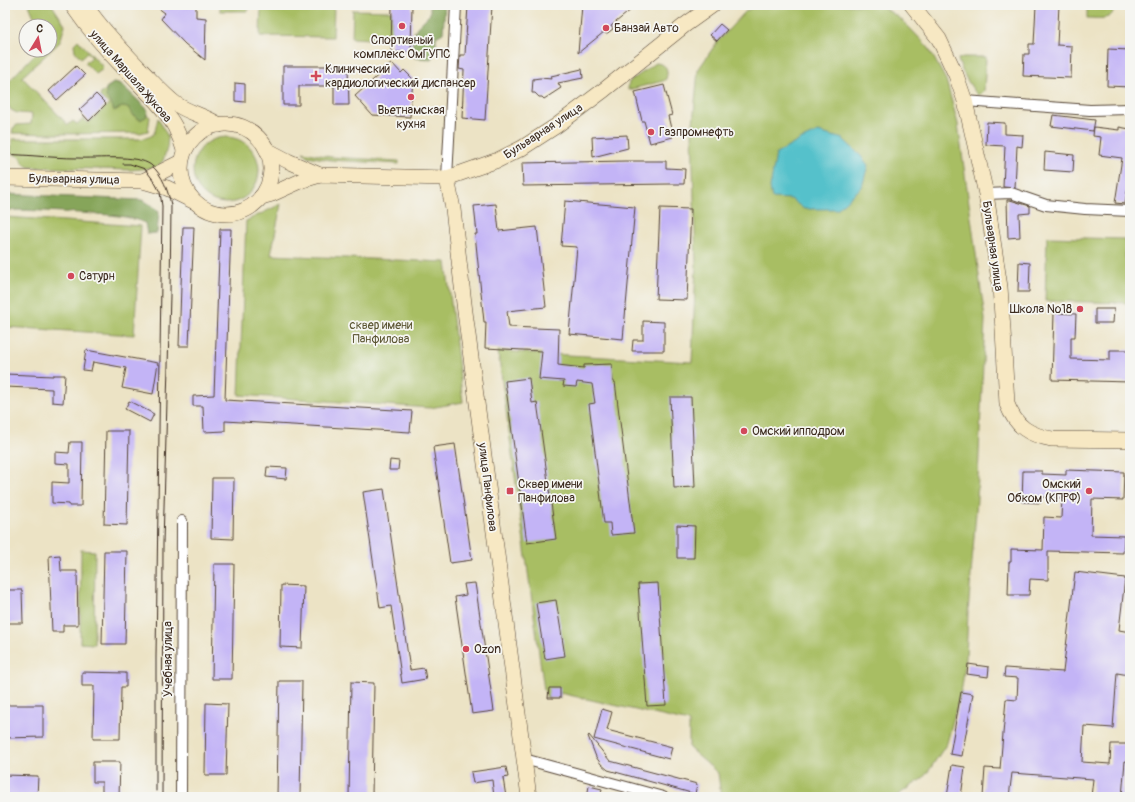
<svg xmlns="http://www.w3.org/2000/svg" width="1135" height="802" font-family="Pangolin,sans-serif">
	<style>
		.green { fill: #a8be64; stroke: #727441 }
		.forest { fill: #86a55a; stroke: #60683c }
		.water { fill: #54c1cb; stroke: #487674 }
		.building { fill: #c3b4f6 }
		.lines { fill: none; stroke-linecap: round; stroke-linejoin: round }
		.minor-casing { stroke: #564637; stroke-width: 12 }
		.secondary-casing { stroke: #564637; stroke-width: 16 }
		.minor { stroke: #fff; stroke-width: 10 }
		.secondary { stroke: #f7e8c3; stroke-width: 15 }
		.tram { stroke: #3b2a1e; stroke-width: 1 }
		.poi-dot { fill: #d1495b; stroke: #f6f6f2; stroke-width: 1.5 }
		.labels { text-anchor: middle; stroke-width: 3.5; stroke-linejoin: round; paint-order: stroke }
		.poi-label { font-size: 12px; fill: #3b2a1e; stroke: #f6f6f2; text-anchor: start }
		.street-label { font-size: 12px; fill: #3b2a1e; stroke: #f6f6f2 }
		.park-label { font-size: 12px; fill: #5c5633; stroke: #f6f6f2 }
	</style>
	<rect width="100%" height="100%" fill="#f6f6f2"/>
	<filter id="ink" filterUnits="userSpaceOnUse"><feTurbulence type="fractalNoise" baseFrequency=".025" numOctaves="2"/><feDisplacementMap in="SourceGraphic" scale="8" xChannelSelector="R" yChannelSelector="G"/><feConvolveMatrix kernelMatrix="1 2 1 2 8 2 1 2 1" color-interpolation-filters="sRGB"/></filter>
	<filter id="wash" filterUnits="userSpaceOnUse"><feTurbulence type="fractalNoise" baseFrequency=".012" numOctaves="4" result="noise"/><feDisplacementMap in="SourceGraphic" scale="16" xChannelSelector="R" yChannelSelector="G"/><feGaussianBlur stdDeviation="0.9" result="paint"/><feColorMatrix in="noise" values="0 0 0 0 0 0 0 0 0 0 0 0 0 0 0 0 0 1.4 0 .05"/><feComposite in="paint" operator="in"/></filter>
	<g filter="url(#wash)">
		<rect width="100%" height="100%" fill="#ece3c5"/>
		<g class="green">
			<path d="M29,5H52L65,25L60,42L22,77L68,125L73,121L77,124L83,119L88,123L109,104L100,97L101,93L114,85L150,117L148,131L140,133L56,134L12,133L13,128L17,125L31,124L32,114L17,113L11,110L8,105L7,100L10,80L39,50H50V26H38Z"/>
			<rect x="220" y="5" width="28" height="6"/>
			<path d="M261,5H334L333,37L260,36Z"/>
			<path d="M757,5H880L902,20L928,47L946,80L958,124L985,319L977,499L968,613L966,658L962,687L947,743L930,769L923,778L895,797H721L718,773L689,748V722L560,693V698H548L546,696L544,690L498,351L692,362L696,264L692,134L698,70L717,42L746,11Z"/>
			<path d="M1087,5H1115C1114,22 1099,18 1087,18Z"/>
			<path d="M353,10L392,11L391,40L352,38Z"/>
			<path d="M78,40L102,66L103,69L96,74L85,63L92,57L87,53L81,58L75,51L74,44Z"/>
			<path d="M963,57H986L984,91L982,93L978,95C972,90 959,67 958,59Z"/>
			<path d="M656,63C666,64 669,69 666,79L663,81L628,90L629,82Z"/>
			<path d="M158,118L168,137L167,148L163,161L157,167L151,168L131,170L28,167L23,163L20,157L11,153L12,139H140C157,136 154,134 158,118Z"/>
			<circle cx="226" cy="170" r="33"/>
			<path d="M303,152L331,157L399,161V164L331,160L307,156Z"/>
			<path d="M281,204L271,255L446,262L463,402L430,408L239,395L246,221Z"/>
			<path d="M5,217L141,226L134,335L5,327Z"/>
			<path d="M1047,237L1126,239L1125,258L1130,259V303L1045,301Z"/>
			<path d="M81,550L95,551L94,644L80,643Z"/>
		</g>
		<g class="forest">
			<path d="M430,5H445L443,33L436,37C436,48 438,49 431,59L415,58L412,48L414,33L417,27L430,14Z"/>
			<path d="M115,82L121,84L148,110L146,117L140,120L133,115L129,108L122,107L114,111L111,103L106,97V88Z"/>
			<path d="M5,194L142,200L153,206L159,212L157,233L147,234L145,223C129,216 112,215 94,214C64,212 35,210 5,210Z"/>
		</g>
		<path class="water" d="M818,132L843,139L860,155L868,165L862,187L837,209H804L791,199L772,198L770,188L776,154L800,140Z"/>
		<g id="blocks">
			<g class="building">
				<path d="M154,5H196V17L206,18L205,60L185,44L161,19L165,13Z"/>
				<path d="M392,5H412L411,52H391Z"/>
				<path d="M468,5H492L485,120L462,118L464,70L459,69L460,55H465Z"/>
				<path d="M582,5H637L611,26L613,29L606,34L604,32L578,53Z"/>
				<path d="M1036,5H1059L1057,45L1072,46L1071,78L1023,76L1024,54H1029V44H1034Z"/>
				<path d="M720,24L727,30L717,41L710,35Z"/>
				<path d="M1108,49L1130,50V87L1107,86Z"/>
				<path d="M392,63L401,73L404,70L413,79L410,117L372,115L355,96Z"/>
				<path d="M76,66L85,75L57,100L49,91Z"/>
				<path d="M283,66H348L349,105H334V86H299V105H283Z"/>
				<path d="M582,69L583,78L558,83L561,88L544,99L542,97H539L535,93H532L533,79L540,78L552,79L551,76Z"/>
				<path d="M235,83L245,84V102L235,101Z"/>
				<path d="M664,85L672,115L668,116L673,137L650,143L644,121H642L635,92Z"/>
				<path d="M96,94L106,104L89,121L79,110Z"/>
				<path d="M1053,115L1095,120L1093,131L1051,126Z"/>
				<path d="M987,122L1005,123V134L1023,135L1022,147L1017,146L1015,188L1003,187L1005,146L986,145Z"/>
				<path d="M1094,127L1119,130V127L1130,129V173L1125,204L1115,203L1122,158L1099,155L1101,137L1093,136Z"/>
				<path d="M627,135L628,148L593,157L592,137Z"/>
				<path d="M1045,152L1074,155L1073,172L1044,170Z"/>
				<path d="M625,161H666V168L685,169L684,184H670L523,186L522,163Z"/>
				<path d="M1007,200H1010L1030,206V213L1019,214L1020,237L1008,238Z"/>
				<path d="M565,201L635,207L623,339L569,334L577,247L561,246Z"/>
				<path d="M496,204L499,231L537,227L546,307L507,311L509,327L559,329L558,365L584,368V365L612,364L613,382H615L634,533L611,535L610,523H604L589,404L595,403L592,384L577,382L576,387L563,386L564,381L539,379L542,351L485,348L486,322H484L475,234H477L474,206Z"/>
				<path d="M660,208L691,209L687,300L656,299Z"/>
				<path d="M183,227H194L189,346H179Z"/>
				<path d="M220,229H231L225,400L412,411L410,432L225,421V431L204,432L203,406H193V396L214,395Z"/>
				<path d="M1019,262L1030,263L1029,292H1018Z"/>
				<path d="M1095,309H1114L1113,323H1095Z"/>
				<path d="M1054,313L1076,314L1075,337H1071V359L1110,360V350H1130V382L1052,380Z"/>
				<path d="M643,321L664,322V351H632L633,340H643Z"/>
				<path d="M86,350L158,363L153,394L122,388L126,368L93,362L91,371L83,370Z"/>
				<path d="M5,374L53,376V375H65L63,403L52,402V389L5,387Z"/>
				<path d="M529,378L532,403L537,402L556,539L527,543L505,381Z"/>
				<path d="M670,397H691L695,487L674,488Z"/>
				<path d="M129,401L154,414L150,422L125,409Z"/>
				<path d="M106,431H129L127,525L104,524Z"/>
				<path d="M70,442H82L81,506H69V504L52,503V482L69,483V464L55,463V452L69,453Z"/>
				<path d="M455,444L472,560L450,563L433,447Z"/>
				<path d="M390,460L399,461L398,470H389Z"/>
				<path d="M267,467L287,468L286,479L266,477Z"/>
				<path d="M1066,470L1124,472L1123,500L1092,499L1091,535L1124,536L1123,553L1048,551V580L1030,579L1029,595H1008L1009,562H1011V549L1043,550L1044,517L1061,518L1062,498L1041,497V503L1022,502L1023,471H1042V474L1066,475Z"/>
				<path d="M212,478H234L233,539L211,538Z"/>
				<path d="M384,489L410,670L424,668L426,679L402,683L391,606L380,608L363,492Z"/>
				<path d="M677,525L695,526L694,558H677Z"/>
				<path d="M104,551H127L125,644H102Z"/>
				<path d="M60,555L61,571H77L78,625H63V632H52L49,556Z"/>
				<path d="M214,564H234L232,679H212Z"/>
				<path d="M1075,572L1125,578L1119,630L1130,632L1129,675L1117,673L1113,728L1084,726L1082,762L1110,764L1111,744H1130V762L1125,761L1122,797H1091L1093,779L1012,773L1009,797H983L985,768L1000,769L1006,699L1017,700L1018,678L1004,677L1005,668L1063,672Z"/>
				<path d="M475,583L494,711L472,714L455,597L466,595L464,584Z"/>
				<path d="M658,583L666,705L647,706L638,584Z"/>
				<path d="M281,585L304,586L302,648L280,647Z"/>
				<path d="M5,590H22L23,623H5Z"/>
				<path d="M556,600L565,656L545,659L536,603Z"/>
				<path d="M968,664L989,667L988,677L967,674Z"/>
				<path d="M82,672L126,673V687H121L120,739H93L94,686H82Z"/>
				<path d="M279,681H302L300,797H277Z"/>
				<path d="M351,682L374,683L372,797H349Z"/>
				<path d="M549,688H560V698H548Z"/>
				<path d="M961,692L973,694L962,756L950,754Z"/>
				<path d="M206,703L228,704L226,775H205Z"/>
				<path d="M5,705H43V737L5,738Z"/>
				<path d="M602,709L612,712L607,730L672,747L669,759L594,739Z"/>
				<path d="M589,735L610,761L697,784L695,794L608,770L601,764L596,757L588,736Z"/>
				<path d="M93,762H120L119,797H102V782H93Z"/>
				<path d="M952,765L965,767L961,797H947Z"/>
				<path d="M506,767L508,777L503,778L506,797H494L492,780L473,783L471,772Z"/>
				<path d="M5,775L38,776L37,797H5Z"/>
				<path d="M589,786L602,789L600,797H587Z"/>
			</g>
		</g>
	</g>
	<g filter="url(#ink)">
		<use href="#blocks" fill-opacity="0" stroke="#564637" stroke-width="1"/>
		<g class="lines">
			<defs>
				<g id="minor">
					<path d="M965,101L1090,110L1130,109"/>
					<path d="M447,178L456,5"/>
					<path d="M986,194L1011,193L1046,205L1085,209L1130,211"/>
					<path d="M524,759L663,797"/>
					<path d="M181,797L182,521"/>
				</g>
				<g id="secondary">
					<path d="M72,5C88,28 105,49 125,69C142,88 163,105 175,127C179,135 182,143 184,150"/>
					<path d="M85,5C101,28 121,49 141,70C152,81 163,94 176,104C189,113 206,116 219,125"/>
					<path d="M912,5L939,39L956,75L965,101L986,194L1000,287L1003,330L1007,404C1016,427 1029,435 1052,439L1130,440"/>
					<circle cx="226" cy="169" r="45"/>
					<path d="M267,150L288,161L320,175"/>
					<path d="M5,178L143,181L167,188L193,201"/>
					<path d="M447,178L453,209L465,312L529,797"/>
					<path d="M143,181L181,162"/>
					<path d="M261,197L272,194L303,180L320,175L447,178L498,160L522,148L556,126L604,90L685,25L713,5"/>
				</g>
			</defs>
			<use href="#minor" class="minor-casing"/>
			<use href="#secondary" class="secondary-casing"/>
			<use href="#minor" class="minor"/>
			<use href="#secondary" class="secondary"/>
			<g class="tram">
				<path d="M5,154C15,155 25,155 36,156C50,157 64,158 78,158C97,159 136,154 151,165C163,175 168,191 171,205L170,295L163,543L162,797"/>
				<path d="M123,164H130L145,169L154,181L160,192L162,206L156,657V791"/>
			</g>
		</g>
	</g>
	<g class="poi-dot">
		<circle cx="402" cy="26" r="4"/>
		<circle cx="606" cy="28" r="4"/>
		<path d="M314 70h4v4h4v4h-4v4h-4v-4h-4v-4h4z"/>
		<circle cx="411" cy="97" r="4"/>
		<circle cx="651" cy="132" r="4"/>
		<circle cx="71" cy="276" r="4"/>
		<circle cx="1080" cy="309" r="4"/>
		<circle cx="744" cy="431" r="4"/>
		<rect x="506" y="487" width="8" height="8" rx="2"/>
		<circle cx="1089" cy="491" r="4"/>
		<circle cx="466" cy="649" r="4"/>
	</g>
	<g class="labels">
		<g class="poi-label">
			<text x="614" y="32">Банзай Авто</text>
			<text x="402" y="44" text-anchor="middle">Спортивный<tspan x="402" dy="14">комплекс ОмГУПС</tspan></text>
			<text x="325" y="73">Клинический<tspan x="325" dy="14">кардиологический диспансер</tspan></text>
			<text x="411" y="114" text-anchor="middle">Вьетнамская<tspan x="411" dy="14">кухня</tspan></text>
			<text x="659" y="136">Газпромнефть</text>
			<text x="79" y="280">Сатурн</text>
			<text x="1072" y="313" text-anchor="end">Школа №18</text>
			<text x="752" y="435">Омский ипподром</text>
			<text x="518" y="488">Сквер имени<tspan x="518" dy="14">Панфилова</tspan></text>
			<text x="1081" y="488" text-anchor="end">Омский<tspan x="1081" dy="14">Обком (КПРФ)</tspan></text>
			<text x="474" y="653">Ozon</text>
		</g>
		<g class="street-label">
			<text transform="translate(131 76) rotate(49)" y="4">улица Маршала Жукова</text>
			<text transform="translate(543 131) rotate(-33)" y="4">Бульварная улица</text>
			<text transform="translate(74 179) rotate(1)" y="4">Бульварная улица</text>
			<text transform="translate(993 246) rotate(82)" y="4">Бульварная улица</text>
			<text transform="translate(488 487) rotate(83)" y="4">улица Панфилова</text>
			<text transform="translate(168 659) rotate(-90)" y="4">Учебная улица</text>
		</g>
		<g class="park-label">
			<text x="381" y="329">сквер имени<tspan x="381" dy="14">Панфилова</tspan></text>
		</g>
	</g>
	<rect width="1135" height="802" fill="none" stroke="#f6f6f2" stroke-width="20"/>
	<g transform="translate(38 38) rotate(10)"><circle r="19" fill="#f6f6f2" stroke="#aba49d"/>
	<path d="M0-3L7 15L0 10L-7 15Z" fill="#d1495b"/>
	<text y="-6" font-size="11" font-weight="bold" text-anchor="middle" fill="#3b2a1e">С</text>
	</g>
</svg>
